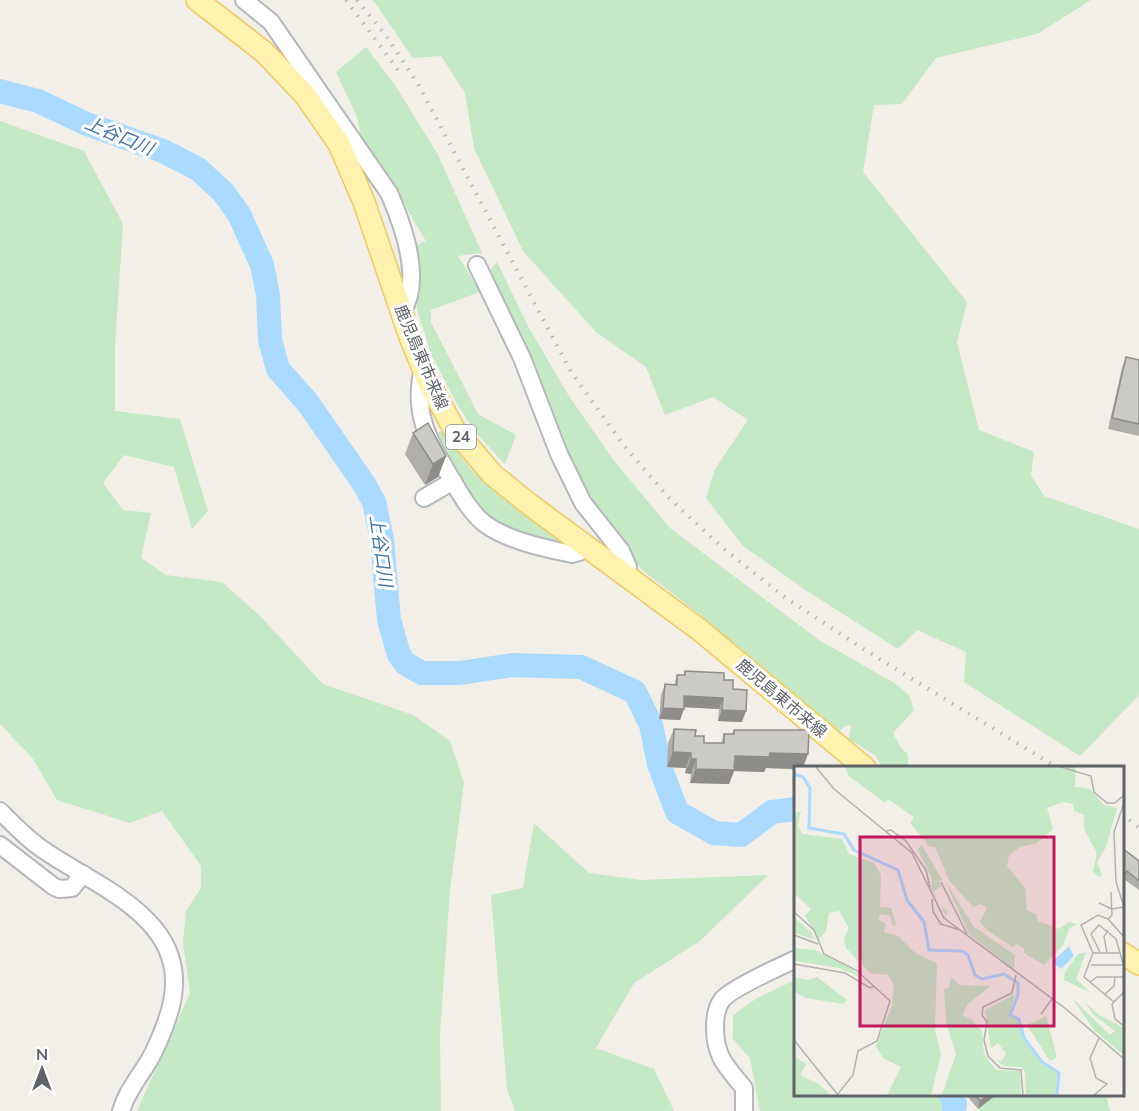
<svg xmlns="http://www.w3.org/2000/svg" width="1139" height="1111" font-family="Mulish,'Noto Sans JP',sans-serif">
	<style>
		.green { fill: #c5e8c5 }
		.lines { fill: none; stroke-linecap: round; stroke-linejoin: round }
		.river { stroke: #aadaff; stroke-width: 24 }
		.minor-casing { stroke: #b5b8bc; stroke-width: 20 }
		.major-casing { stroke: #f2c960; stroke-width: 24 }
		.minor { stroke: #fff; stroke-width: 16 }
		.major { stroke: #fff2af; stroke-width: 21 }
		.rail { stroke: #b6b7b8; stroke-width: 4; stroke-dasharray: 1.5 8; stroke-linecap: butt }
		.wall { fill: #afaea9 }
		.shaded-wall { fill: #8f8d8a }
		.building { fill: #cccac5; stroke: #8f8d8a; stroke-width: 1.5 }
		.labels { text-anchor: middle; stroke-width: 6; stroke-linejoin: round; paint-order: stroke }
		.shield { fill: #fff; stroke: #8f9295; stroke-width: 1.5 }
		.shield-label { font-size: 15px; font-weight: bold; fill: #5f6368 }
		.street-label { font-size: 16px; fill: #5f6368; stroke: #fff }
		.water-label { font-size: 18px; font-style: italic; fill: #4174aa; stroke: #fff }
		.inset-river { fill: none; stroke: #aadaff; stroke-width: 3 }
		.inset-road { fill: none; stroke: #b3b3b1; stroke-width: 1.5 }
		.view { fill: #c2185b; fill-opacity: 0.15; stroke: #c2185b; stroke-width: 3 }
		.inset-edge { fill: none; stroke: #5f6368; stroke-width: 3 }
	</style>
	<rect width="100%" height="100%" fill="#f1efe8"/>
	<g class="green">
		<path d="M373,0H1091L1037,34L936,58L902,104L874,105L863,172L967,302L957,342L979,430L1034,452L1031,475L1044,496L1139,529V695L1080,756L964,682L966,652L917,630L898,649L807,591L743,546L706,498L715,469L748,420L713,397L665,415L646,367L596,332L523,251L474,148L465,93L441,56L413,58Z"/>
		<path d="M366,47L397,88L438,155L482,253L458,256L480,292L431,310V322L478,414L516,435L505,464L477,434L457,404L432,356L417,310L415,246L426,241L394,187L362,142L357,117L336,72Z"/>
		<path d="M0,121L84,151L123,224L115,346V411L180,419L208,511L192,529L174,467L124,455L103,483L123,510L151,513L141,558L166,575L222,582L260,616L323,684L413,715L450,741L464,783L450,890L440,1034L441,1111H137L190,993L183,943L186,911L201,888V866L162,811L130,823L57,800L33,759L0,724Z"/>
		<path d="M497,262L529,328L569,396L612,458L670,528L819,640L896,684L909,695L914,710L893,733L901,748L908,754V767H882L876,756L849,739L851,725L845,726L839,732L708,621L642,570L591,502L579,479L487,274Z"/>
		<path d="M441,431L471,469L499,495L571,547L523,535L496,523L482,513L434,434Z"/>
		<path d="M534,823L589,873L641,880L768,875L700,941L634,983L596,1048L654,1069L674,1111H515L507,1089L491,895L523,888Z"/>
		<path d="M795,980L796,1094L942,1095L946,1101L945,1111H760L750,1058L733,1039V1015L757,998Z"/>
		<path d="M1106,1095L1110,1111H979L978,1109L996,1095Z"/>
	</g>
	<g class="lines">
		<g class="river">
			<path d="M0,91L38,101L87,124L163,151L198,169L223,192L239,214L262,265L268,295L270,340L278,369L308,403L364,484L374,502L382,539L389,620L399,655L406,664L422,673H460L512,665L581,667L635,692L651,725L659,764L677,812L714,833L741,835L772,812L796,809"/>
			<path d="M950,1094L955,1103L954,1111"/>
		</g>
		<defs>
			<g id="minor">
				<path d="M244,0L271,22L389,193C403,225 423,280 402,312"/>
				<path d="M477,265L522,358L559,454L583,503L621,551L628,567L627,576"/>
				<path d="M423,368C412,415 429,441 452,480C461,495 471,513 485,524C509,541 544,548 572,554L579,552L587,546"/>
				<path d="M424,498L453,481"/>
				<path d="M0,811C14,825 28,840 45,851C96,886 185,918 173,995C171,1014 156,1051 145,1067C136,1081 126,1094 121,1111"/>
				<path d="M0,845L53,886L59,889L72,888L83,874"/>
				<path d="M744,1111V1088C726,1066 715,1057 715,1027C715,1017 716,1008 722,1000C730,989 781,966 796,959"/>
			</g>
			<g id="major">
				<path d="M197,0L264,52L305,95L339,144L364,202L410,337L429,383L454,429L492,474L529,504L701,631L865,768"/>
				<path d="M1122,953L1139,964"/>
			</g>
		</defs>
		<use href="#minor" class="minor-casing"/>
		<use href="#major" class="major-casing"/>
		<use href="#minor" class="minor"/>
		<use href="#major" class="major"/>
		<g class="rail">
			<path d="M346,0L398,70"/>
			<path d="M357,0L387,37L418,84L571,372L625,447L671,500L723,548L783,596L868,652L1058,768"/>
			<path d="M1122,814L1139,828"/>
		</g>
	</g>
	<g class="wall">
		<path d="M1126,357L1139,360V436L1108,429L1122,368Z"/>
		<path d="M413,433L446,456L438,477L425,485L405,454Z"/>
		<path d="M685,671L724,680L733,689L742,722L718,721L719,709L684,707L680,720L659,719L661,695L665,684L674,685L677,675H684Z"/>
		<path d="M674,729L695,736L704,743H721L724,734H732L734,730L795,768V769L766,768L764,772L734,771L729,784L690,783L691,774L685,773L686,768L667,767L668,743Z"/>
		<path d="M1122,848L1139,861V890L1124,879Z"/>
		<path d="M966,1095H996L978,1109Z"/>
	</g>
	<g class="shaded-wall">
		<path d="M446,456L438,477L425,485L433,464Z"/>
		<path d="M684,696L723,698L719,709L680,707Z"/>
		<path d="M663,708L684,709L680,720L659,719Z"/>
		<path d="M722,710L746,711L742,722L718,721Z"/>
		<path d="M673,752L691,753L686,768L667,767Z"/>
		<path d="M770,753L808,754L803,768H795V769L766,768L764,772L734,771L729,784L690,783L696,769L735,756Z"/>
		<path d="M691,759H696L691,774L685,773Z"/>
		<path d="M990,1095H996L978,1109L980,1101Z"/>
	</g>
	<g class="building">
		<path d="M1126,357L1139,360V424L1112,418Z"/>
		<path d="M428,423L446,456L433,464L413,433Z"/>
		<path d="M685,671L724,673V680H733V689L747,690L746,711L722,710L723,698L684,696V709L663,708L665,684L677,685V675H685Z"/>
		<path d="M674,729L696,730L695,736H704V743H724V734H734V730H809L808,754L770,753L769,757L735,756L734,770L696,769V759H691V753L673,752Z"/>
		<rect x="963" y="767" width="33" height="1"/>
		<path d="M1122,848L1139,861V881L1127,871L1122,877Z"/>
		<path d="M975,1095H990L980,1101Z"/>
	</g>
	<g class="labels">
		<rect class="shield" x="446" y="425" width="30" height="24" rx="4.5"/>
		<g class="shield-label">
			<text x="461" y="442">24</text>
		</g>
		<g class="street-label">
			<text transform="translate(422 357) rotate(67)" y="6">鹿児島東市来線</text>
			<text transform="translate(782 698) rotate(40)" y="6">鹿児島東市来線</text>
		</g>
		<g class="water-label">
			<text transform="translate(119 136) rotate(23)" y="6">上谷口川</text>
			<text transform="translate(381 551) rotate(82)" y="6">上谷口川</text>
		</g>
	</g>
	<g transform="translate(794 766)">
		<rect width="330" height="330" fill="#f1efe8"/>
		<path d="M51,1H282L281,21L296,23L310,39L323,42L312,81L303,96L308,109L305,111L299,106L303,87L290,63V49L280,45L279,38L269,36L253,42L259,63L243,77L226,81L215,89L213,100L231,122L233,144L242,148L244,155L265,163L275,156L283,158L275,163L269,179L250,199L230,187V182L222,178L219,181L193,164L186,156L193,142L187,138L179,141L155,114L141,81H136L116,57L120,51L94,33L91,37L55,10ZM7,45L4,60L8,68L48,73L55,88L80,97L87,109L86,141L97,142L102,158L99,161L96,150L87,148L84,153L92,158L90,166L104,170L121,187L143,197L141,264L147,289L137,329H93L107,301L89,292L82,280L98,240L100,218L94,209L76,207L52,182L50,172L55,162L45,145L35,147L32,165L25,173L11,150L17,143L0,127V47ZM128,79L148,114L144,115L148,120L139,126L147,141L154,145L152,150L137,124L138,112L123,83ZM151,115L180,161L221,189L220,204L175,168ZM0,151L18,167L19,173L0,167ZM0,182L21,184L57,202L68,212L46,202L0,195ZM292,186L282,213L297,227L270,214L271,206L284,188ZM0,211L14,214L23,211L53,234L49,238L12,232L0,225ZM157,211L166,219L197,220L174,238L168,249L177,253L188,265L190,288L202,304L226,305L227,329H148L162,288L152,256L150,223L155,222ZM223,222L215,249L224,254L229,273L248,298L263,307L262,329H232L231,307L227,301L211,300L201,294L207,295L212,288L204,277L197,282L191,244L221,228ZM277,231L316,269L321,265L300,249L290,235L305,249L330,262V289L301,265ZM252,250L263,291L256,295L233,259ZM0,290L12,298L6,309L25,318L36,329H0Z" fill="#c5e8c5"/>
		<path d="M275,180L280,190L267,203L258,196Z" fill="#aadaff"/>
		<path class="inset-river" d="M0,8L9,11L16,22L15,62L50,68L60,84L104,104L113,134L130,156L135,184L168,185L174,189L181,209L188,213L210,208L224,217V229L216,249L225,253L230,272L248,296L265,307L263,329"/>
		<path class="inset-road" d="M22,1L40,23L118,87L150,152L272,243L330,293M267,1L297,10L300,26L313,37H321L330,29M330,37L320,66L322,116L330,141M92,65L97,64L112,75L132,104L136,121M147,116L173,168M138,133L139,146L147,158L166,164M305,137L318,143L330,141M0,146L20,164L30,188L62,204L96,235L83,275L64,285L59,309L43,329M314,153L318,149L317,126M0,169L24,178M306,186L297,168L305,159L322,173L330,201M299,187H325M313,187L310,171L314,164M0,198L51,207L76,222L80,220M297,199H328M222,209L218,227L189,241L188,249L193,256L190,274L194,290L206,302L227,304L229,329M296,216L303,211H330M330,226L318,238L321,253L330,260M311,228L320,220L321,211M320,236L290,211L299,187L287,159L304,149L314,153L330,171M247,248L258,233M0,274L44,329M300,329L313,318L302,312L296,292L305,272"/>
		<path class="view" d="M66,71H260V260H66Z"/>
		<rect width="330" height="330" class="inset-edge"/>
	</g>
	<g transform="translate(42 1069)" stroke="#ffffff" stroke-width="4.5" paint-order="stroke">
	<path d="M0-4.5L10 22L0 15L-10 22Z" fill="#5f6368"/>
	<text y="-9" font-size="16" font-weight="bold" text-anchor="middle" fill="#5f6368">N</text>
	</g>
</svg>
